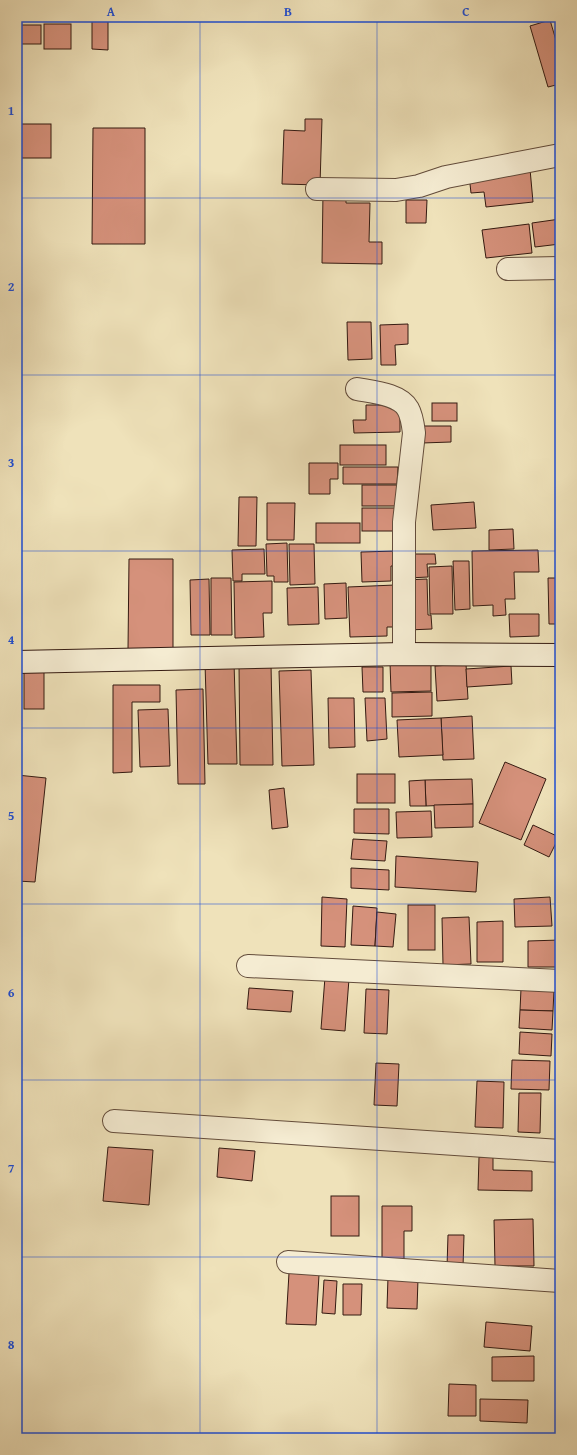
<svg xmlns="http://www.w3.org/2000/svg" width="577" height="1455" font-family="'Gentium Book Plus',serif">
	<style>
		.building { fill: #d5917b; stroke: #341a11 }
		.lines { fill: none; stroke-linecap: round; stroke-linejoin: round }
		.street-casing { stroke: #634c3b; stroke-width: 24 }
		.secondary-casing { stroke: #341a11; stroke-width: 24 }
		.street { stroke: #f5ecd2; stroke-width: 22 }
		.secondary { stroke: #f5ecd2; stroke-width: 22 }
		.grid { fill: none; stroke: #1d4ed8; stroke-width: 1; stroke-opacity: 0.55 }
		.neatline { fill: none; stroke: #1d4ed8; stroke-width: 1.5 }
		.grid-label { font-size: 13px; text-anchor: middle; font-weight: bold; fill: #1d4ed8 }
	</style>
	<rect width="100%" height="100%" fill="#efe2ba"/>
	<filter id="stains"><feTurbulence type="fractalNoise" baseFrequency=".005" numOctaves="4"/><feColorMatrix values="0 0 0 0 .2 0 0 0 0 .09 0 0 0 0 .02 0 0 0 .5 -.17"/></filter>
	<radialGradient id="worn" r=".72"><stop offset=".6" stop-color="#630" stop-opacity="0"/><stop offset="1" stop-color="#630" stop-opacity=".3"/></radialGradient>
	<g class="building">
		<path d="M92,19H108V50L92,49Z"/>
		<path d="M550,20L560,54V84L548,87L530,26Z"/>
		<rect x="44" y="24" width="27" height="25"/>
		<rect x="17" y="25" width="24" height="19"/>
		<path d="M305,119H322L320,185L282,184L284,130L305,131Z"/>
		<rect x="17" y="124" width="34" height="34"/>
		<path d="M93,128H145V244H92Z"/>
		<path d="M530,169L533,202L486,207L484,192L471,193L469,175Z"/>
		<path d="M323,192L346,193V203H370L369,242H382V264L322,263Z"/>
		<path d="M406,200H427L426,223H406Z"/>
		<path d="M560,219V244L535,247L532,223Z"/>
		<path d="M529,224L532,253L486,258L482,230Z"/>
		<path d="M347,322H371L372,359L348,360Z"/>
		<path d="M408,324V344L395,345L396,365H381L380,325Z"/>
		<rect x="432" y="403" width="25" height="18"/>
		<path d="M366,405H400V432L354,433L353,420H366Z"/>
		<path d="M422,426H451V442L422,443Z"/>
		<rect x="340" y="445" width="46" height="20"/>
		<path d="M309,463H338V479H330V494H309Z"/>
		<path d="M343,467H398L397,484H343Z"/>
		<rect x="362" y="485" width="35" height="21"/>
		<path d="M239,497H257L256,546H238Z"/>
		<path d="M474,502L476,528L433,530L431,505Z"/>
		<path d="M267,503H295L294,540H267Z"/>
		<rect x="362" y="508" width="35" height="23"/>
		<rect x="316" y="523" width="44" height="20"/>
		<path d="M513,529L514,549L489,550V530Z"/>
		<path d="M287,543L288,582H274V576H267L266,544Z"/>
		<path d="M289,544H314L315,584L290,585Z"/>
		<path d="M264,549L265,574H242V581H233L232,550Z"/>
		<path d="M538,550L539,572H514L515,599H505L506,615L493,616V605L473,606L472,551Z"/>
		<path d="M397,551V566H391V581L362,582L361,552Z"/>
		<path d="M408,554H435L436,564H427L428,577L408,578Z"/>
		<path d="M129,559H173V650L128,649Z"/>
		<path d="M453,561H469L470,609L455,610Z"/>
		<path d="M452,566L453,614H430L429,567Z"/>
		<path d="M211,578H231L232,635H211Z"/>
		<path d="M548,578H560V624H549Z"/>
		<path d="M209,579L210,635H191L190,580Z"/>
		<path d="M427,579L428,615H431L432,629L407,630L405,580Z"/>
		<path d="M272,581V613H263L264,637L235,638L234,582Z"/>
		<path d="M346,583L347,618L325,619L324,584Z"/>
		<path d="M395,585L396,627H387V636L350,637L348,587Z"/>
		<path d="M318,587L319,624L288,625L287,588Z"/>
		<path d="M509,614H539V636L510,637Z"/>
		<path d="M431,661V691L391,692L390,663Z"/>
		<path d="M234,662L237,764H208L205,663Z"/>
		<path d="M239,664H271L273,765H240Z"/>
		<path d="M466,664L468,699L437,701L435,666Z"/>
		<path d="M511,666L512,684L467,687L466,669Z"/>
		<path d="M362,667H383V692H363Z"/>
		<rect x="24" y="669" width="20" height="40"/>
		<path d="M311,670L314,765L282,766L279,671Z"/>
		<path d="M17,681H21L19,702H17Z"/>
		<path d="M113,685H160V702H132V772L113,773Z"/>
		<path d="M203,689L205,784H178L176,690Z"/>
		<path d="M432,692V716L392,717V693Z"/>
		<path d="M328,698H354L355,747L329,748Z"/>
		<path d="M365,698H385L387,739L367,741Z"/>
		<path d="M168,709L170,766L140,767L138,710Z"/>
		<path d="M472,716L474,759L443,760L441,718Z"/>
		<path d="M441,718L443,755L399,757L397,720Z"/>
		<rect x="17" y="739" width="2" height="21"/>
		<path d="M505,762L546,779L521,840L479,823Z"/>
		<rect x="357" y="774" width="38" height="29"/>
		<path d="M17,775L46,778L35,882L17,881Z"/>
		<path d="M472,779L473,804L426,806L425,780Z"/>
		<path d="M425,780L426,806H410L409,781Z"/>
		<path d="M284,788L288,827L272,829L269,790Z"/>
		<path d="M473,804V827L435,828L434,805Z"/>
		<path d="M354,809H389V834L354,833Z"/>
		<path d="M431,811L432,837L397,838L396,812Z"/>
		<path d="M533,825L559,837L549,857L524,845Z"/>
		<path d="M353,839L387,841L385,861L351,859Z"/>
		<path d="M396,856L478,862L476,892L395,887Z"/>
		<path d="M351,868L389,870V890L351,888Z"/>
		<path d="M322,897L347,899L345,947L321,946Z"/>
		<path d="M550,897L552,926L515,927L514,899Z"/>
		<rect x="408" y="905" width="27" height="45"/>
		<path d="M353,906L377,908L375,946L351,945Z"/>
		<path d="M377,912L396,914L393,947L375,946Z"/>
		<path d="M469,917L471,964L443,965L442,918Z"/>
		<path d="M503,921V962H477V922Z"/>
		<path d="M560,940V967H528V941Z"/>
		<path d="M325,977L349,979L345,1031L321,1029Z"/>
		<path d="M249,988L293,991L291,1012L247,1009Z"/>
		<path d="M366,989L389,990L387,1034L364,1033Z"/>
		<path d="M521,989L554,990L553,1011L520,1010Z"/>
		<path d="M520,1010L553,1011L552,1030L519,1028Z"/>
		<path d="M520,1032L552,1034L551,1056L519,1054Z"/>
		<path d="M512,1060L550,1061L549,1090L511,1089Z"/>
		<path d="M376,1063L399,1064L397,1106L374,1105Z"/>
		<path d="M477,1081L504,1082L503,1128L475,1127Z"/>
		<path d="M519,1093H541L540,1133L518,1132Z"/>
		<path d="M108,1147L153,1150L149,1205L103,1201Z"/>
		<path d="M219,1148L255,1151L252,1181L217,1177Z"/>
		<path d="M479,1157H493V1170L532,1171V1191L478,1190Z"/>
		<rect x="331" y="1196" width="28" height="40"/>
		<path d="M382,1206H412V1231H404V1260H382Z"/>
		<path d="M533,1219L534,1266H495L494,1220Z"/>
		<path d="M448,1235H464L463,1267H447Z"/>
		<path d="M289,1273L319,1275L316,1325L286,1324Z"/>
		<path d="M388,1277L418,1279L417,1309L387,1308Z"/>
		<path d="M324,1280L337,1281L335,1314L322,1313Z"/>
		<path d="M343,1284H362L361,1315H343Z"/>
		<path d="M486,1322L532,1326L530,1351L484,1347Z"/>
		<path d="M534,1356V1381H492V1357Z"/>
		<path d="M449,1384L476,1385V1416H448Z"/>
		<path d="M480,1399L528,1400L527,1423L480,1421Z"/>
	</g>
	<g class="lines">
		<defs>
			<g id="street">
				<path d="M317,189L396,190L419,186L446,177L560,155"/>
				<path d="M508,269L560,268"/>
				<path d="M357,389C372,392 400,394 408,409C412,416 413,425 414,433L404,522V654"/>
				<path d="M248,966L560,981"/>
				<path d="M114,1121L560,1151"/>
				<path d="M288,1262L560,1281"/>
			</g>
			<path id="secondary" d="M17,662L404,654L560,655"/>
		</defs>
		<use href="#street" class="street-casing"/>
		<use href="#secondary" class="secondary-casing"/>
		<use href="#street" class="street"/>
		<use href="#secondary" class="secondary"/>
	</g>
	<path class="grid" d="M200,17V1438M377,17V1438M17,198H560M17,375H560M17,551H560M17,728H560M17,904H560M17,1080H560M17,1257H560"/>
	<rect width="577" height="1455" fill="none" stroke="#efe2ba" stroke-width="44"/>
	<rect x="22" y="22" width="533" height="1411" class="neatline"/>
	<g class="grid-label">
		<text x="111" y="16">A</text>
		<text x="288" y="16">B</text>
		<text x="466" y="16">C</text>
		<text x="11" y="115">1</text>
		<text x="11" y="291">2</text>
		<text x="11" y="467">3</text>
		<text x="11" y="644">4</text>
		<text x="11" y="820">5</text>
		<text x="11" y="997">6</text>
		<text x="11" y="1173">7</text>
		<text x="11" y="1349">8</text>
	</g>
	<rect width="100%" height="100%" filter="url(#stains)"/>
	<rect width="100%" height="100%" fill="url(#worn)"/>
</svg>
